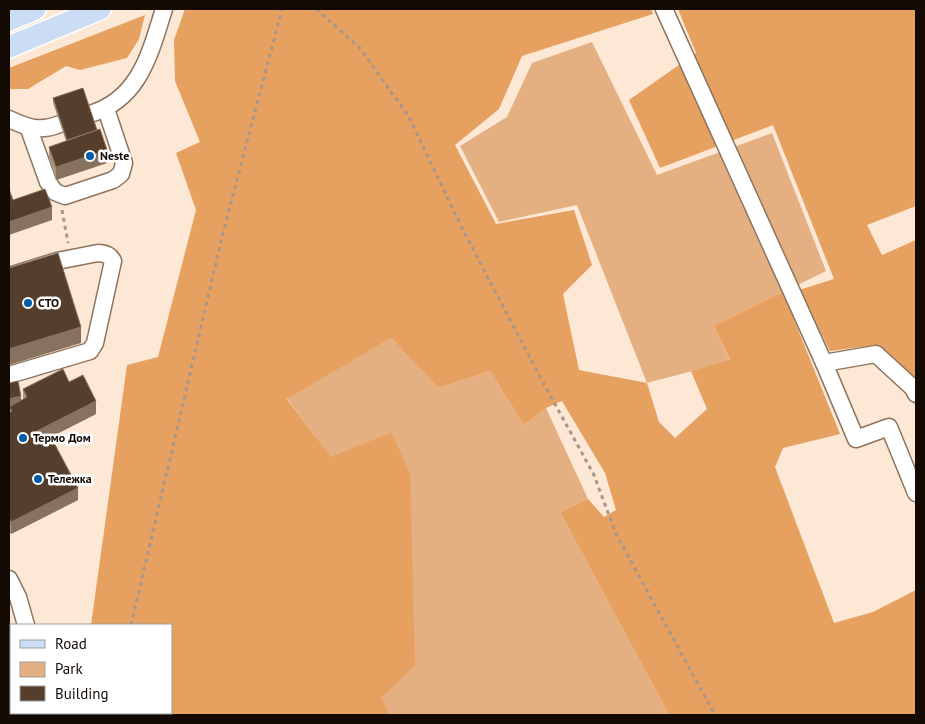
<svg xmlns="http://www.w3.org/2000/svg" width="925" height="724" font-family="'PT Sans',sans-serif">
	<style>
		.green { fill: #e4af81 }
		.forest { fill: #e6a05f }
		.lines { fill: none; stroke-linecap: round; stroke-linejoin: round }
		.minor-casing { stroke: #8c745f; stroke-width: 19 }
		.major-casing { stroke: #fff; stroke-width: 24 }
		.path { stroke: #a89789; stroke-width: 3; stroke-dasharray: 4 4; stroke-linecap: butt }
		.minor { stroke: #fff; stroke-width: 16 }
		.major { stroke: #caddf5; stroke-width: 21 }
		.wall { fill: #a99380 }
		.shaded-wall { fill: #87715f }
		.building { fill: #553f2c; stroke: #87715f }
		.poi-dot { fill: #005ca9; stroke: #fff; stroke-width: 2 }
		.labels { text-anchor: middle; stroke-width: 5; stroke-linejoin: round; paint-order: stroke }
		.poi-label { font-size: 12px; font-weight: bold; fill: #130a04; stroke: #fff; text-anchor: start }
	</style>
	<rect width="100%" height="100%" fill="#fde7d5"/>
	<g class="green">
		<path d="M592,42L657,175L772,133L826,271L714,326L730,361L647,383L577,205L499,222L460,146L507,117L532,63Z"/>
		<path d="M391,338L438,388L490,371L524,425L546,408L588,499L560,512L669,715H390L380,698L391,432L331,458L287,398Z"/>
	</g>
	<g class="forest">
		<path d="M185,9H651L653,14L522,56L499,109L455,145L496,224L574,210L592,265L563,294L579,370L647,383L659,422L675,438L707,409L691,371L730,360L714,326L783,292L840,434L783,448L775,467L834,623L873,612L916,590V715H669L560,512L588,499L604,517L616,510L605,473L562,401L546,408L524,425L490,371L438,388L391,338L287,399L331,457L391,432L410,473L415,665L381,698L390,715H79V713H171V625H91L127,365L158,357L196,210L176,153L200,142L175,81L174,40Z"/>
		<path d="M678,9H916V206L867,225L882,255L916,240V378L876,345L830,351L799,290L834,279L773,125L660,168L629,100L696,53Z"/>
		<path d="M145,15L139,39L127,58L80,70L66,66L28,89H9V68Z"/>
	</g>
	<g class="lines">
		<defs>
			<g id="minor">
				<path d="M664,9L824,363L876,354L913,388L916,394"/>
				<path d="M90,114C140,99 150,53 164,9"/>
				<path d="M9,119C28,128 40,132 60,124"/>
				<path d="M29,129L48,182L55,192L65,196L113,180L121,174L124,163L106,109"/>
				<path d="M9,276L57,261L98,253C105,253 110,255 113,261L95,343L90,351L9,375"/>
				<path d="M824,363L856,439L889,427L916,493"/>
				<path d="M9,579L18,597L26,625"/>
				<path d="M16,715V713"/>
			</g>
			<g id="major">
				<path d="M9,20L35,9"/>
				<path d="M9,47L100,9"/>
			</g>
		</defs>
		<use href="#minor" class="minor-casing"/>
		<use href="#major" class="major-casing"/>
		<g class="path">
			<path d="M316,9L359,47L409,117L462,228L539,375L594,475L616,534L715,715"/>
			<path d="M62,210L68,243"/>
			<path d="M131,625L223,233L282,9"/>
			<path d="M109,715L110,713"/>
		</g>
		<use href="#minor" class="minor"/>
		<use href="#major" class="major"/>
	</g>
	<g class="wall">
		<path d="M53,98L107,163L56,180L49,159V147L66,141L53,103Z"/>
		<path d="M69,382L96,414L41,442L78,500L11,534L9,530V383L21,400L23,399V389Z"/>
	</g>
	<g class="shaded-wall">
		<path d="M107,150V163L56,180V167Z"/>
		<path d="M52,207V220L9,235V222Z"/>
		<path d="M81,327V343L9,365V349Z"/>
		<path d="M21,396V405L9,408V399Z"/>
		<path d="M96,401V414L35,445V432Z"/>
		<path d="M78,488V500L11,534V522Z"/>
	</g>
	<g class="building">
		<path d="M83,88L97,130L67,140L53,98Z"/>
		<path d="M100,129L107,150L56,167L49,147Z"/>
		<path d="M9,189L13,200L45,189L52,207L9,222Z"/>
		<path d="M58,253L81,327L9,349V268Z"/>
		<path d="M63,369L69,382L83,375L96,401L35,432L42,444L52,439L78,488L11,522L9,517V413L12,411L9,407L27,397L23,389Z"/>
		<path d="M18,381L21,396L9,399V383Z"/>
	</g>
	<g class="poi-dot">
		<circle cx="90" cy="156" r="5"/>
		<circle cx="28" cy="303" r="5"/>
		<circle cx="23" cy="438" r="5"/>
		<circle cx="38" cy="479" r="5"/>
	</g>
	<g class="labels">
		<g class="poi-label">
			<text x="100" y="160">Neste</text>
			<text x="38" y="307">СТО</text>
			<text x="33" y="442">Термо Дом</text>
			<text x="48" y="483">Тележка</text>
		</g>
	</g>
	<rect width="925" height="724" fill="none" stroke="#130a04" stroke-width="20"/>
	<rect x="10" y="624" width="162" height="90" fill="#ffffff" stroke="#a19d9b"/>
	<rect x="20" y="640" width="25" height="8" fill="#caddf5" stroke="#a19d9b"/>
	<text x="55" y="649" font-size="15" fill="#130a04">Road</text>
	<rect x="20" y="662" width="25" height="15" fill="#e4af81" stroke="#a19d9b"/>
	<text x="55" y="674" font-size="15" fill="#130a04">Park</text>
	<rect x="20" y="686" width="25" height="15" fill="#553f2c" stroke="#a19d9b"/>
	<text x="55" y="699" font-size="15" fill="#130a04">Building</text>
</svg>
